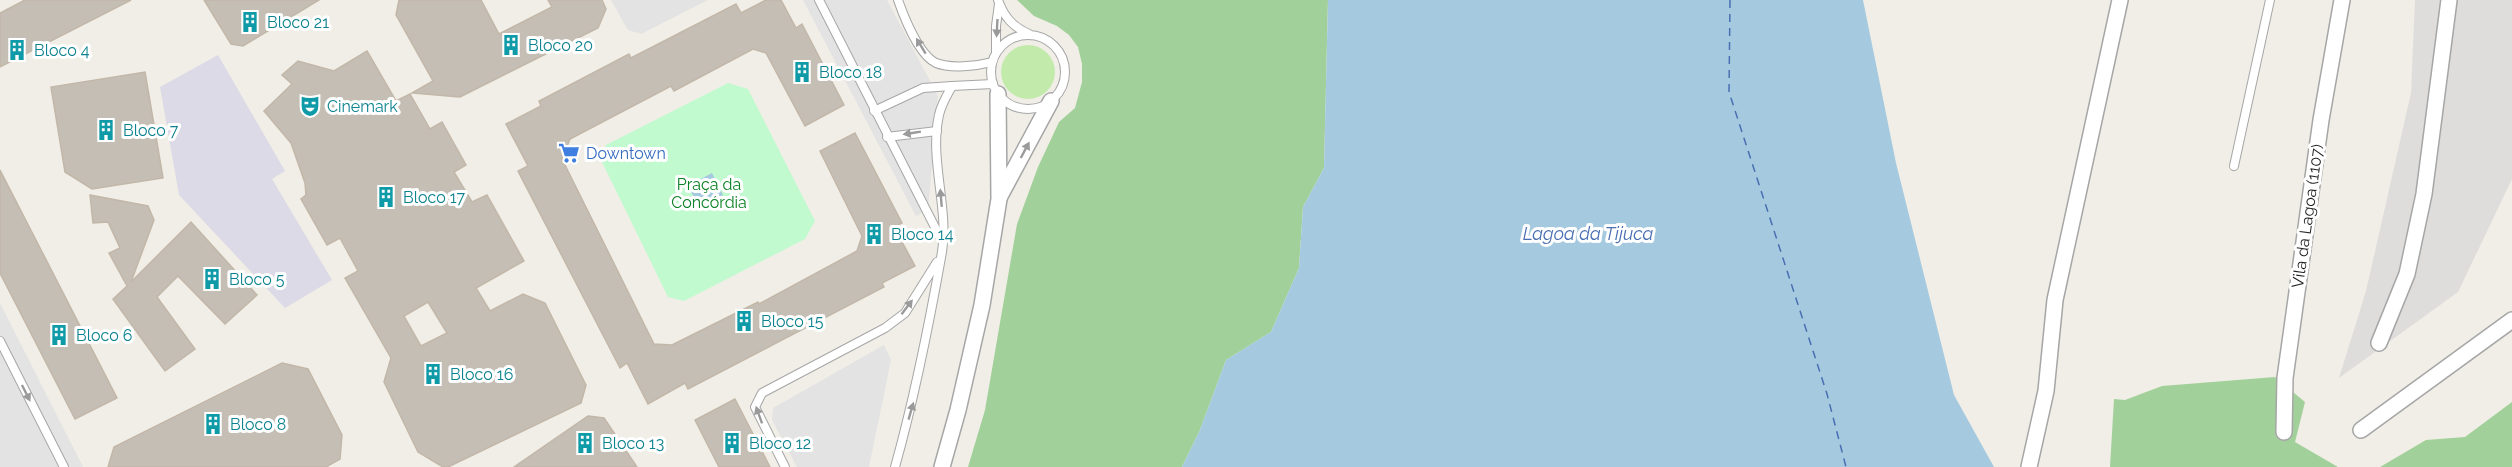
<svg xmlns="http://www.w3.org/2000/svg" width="2512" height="467" font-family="Raleway,sans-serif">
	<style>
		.residential { fill: #dedddc }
		.grass { fill: #c2ebab }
		.forest { fill: #a2d09a }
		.park { fill: #c2facf }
		.parking { fill: #e3e3e3 }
		.plaza { fill: #dcdae6 }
		.water { fill: #a5cadf }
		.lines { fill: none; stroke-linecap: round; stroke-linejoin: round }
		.ferry { stroke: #496fb2; stroke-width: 1.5; stroke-dasharray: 8 6; stroke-linecap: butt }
		.building { fill: #c5beb5; stroke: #c2b7a8; stroke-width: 1.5; fill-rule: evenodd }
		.lane-casing { stroke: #a6a6a6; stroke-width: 10 }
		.street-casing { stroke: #a6a6a6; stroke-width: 18 }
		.lane { stroke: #fff; stroke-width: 8 }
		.street { stroke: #fff; stroke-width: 15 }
		.oneway { fill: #9a9a9a }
		.labels { text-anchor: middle; stroke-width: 6; stroke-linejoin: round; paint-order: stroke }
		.culture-label { font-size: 16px; fill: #0d838f; stroke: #fff; text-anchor: start }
		.shop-label { font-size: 16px; fill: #366cbe; stroke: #fff; text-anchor: start }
		.park-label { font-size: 16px; fill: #0a8124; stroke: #fff }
		.street-label { font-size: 16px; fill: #1f1f1f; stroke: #fff }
		.water-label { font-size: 18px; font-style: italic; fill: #496fb2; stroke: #fff }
	</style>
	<rect width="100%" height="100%" fill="#f0eee6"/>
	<path class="residential" d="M2415,0H2512V179L2458,292L2339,378L2366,291L2411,93Z"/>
	<circle class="grass" cx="1028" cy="72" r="27"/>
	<g class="forest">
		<path d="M1017,0H1328L1324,168L1303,207L1299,268L1271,332L1226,360L1200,430L1182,467H968L985,410L1017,224L1038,167L1059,122L1075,108L1082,82V64L1078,47L1069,35L1057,26L1034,16Z"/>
		<path d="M2275,377L2305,402L2295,442L2338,467H2110L2114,399L2125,400L2162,386Z"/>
		<path d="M2512,402V467H2380L2426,440L2465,437Z"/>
	</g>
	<path class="park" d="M728,83L748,89L815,221L805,239L684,301L668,297L600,158L606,145Z"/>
	<g class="parking">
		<path d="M611,0H708L641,34L628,30Z"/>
		<path d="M803,0H887L938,96L928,210L916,216Z"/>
		<path d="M0,303L83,467H0Z"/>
		<path d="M884,345L891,360L869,467H797L772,420L773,408Z"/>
	</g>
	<path class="plaza" d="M218,55L285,171L272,179L332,280L285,308L179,195L160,87Z"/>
	<g class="water">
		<path d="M1328,0H1863L1896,163L1954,395L1994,467H1182L1200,430L1226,360L1271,332L1299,268L1303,207L1324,168Z"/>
		<path d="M712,173L723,195L699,207L688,186Z"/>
	</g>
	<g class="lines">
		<path class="ferry" d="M1730,0L1729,92L1827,394L1846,467"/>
	</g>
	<g class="building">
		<path d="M25,0H131L0,67V13Z"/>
		<path d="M204,0H319L243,46L231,44Z"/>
		<path d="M399,0H481L499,34L552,7L548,0H602L606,9L598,28L460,97L412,93L433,81L396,15Z"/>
		<path d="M766,0H781L796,28L802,24L844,105L805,126L766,53L753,49L674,91L671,86L570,139L562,159L654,344L672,345L758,302L759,304L857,251L862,236L820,151L855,133L902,223L894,227L915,266L882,283L884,287L688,389L685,383L648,404L627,363L620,368L518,171L528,166L506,124L541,106L539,101L629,54L631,58L736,4L741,13Z"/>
		<path d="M367,51L396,101L410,94L430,129L442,122L466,165L454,172L472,202L487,195L524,261L476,288L490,311L523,294L545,303L586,385L581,403L448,467H443L418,452L384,382L391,358L345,278L358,271L340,238L327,245L301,199L306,195L305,183L291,143L264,111L292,84L282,75L298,61L334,71ZM428,302L447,333L421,346L404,316Z"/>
		<path d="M145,72L163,178L92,189L65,172L51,87Z"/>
		<path d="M0,170L117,398L75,419L0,273Z"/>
		<path d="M90,195L148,206L154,220L131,282L191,222L257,295L225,324L178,276L157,297L195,349L165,371L113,299L127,286L109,253L120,248L108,222L93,223Z"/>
		<path d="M282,363L308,369L342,435L340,459L326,467H108L114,447Z"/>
		<path d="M735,399L770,467H719L695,420Z"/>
		<path d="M588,416L604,418L637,467H514Z"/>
	</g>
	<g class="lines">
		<defs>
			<g id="lane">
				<path d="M819,0L941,239"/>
				<path d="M898,0C904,17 919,55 936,63C951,69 977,66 992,62"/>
				<path d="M998,0C1004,17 1013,27 1029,34"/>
				<circle cx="1028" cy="72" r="37"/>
				<path d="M996,52V26L999,4"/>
				<path d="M874,111L923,88L952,86"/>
				<path d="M887,137L937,131"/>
				<path d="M2234,166L2270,0"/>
				<path d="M0,341L64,467"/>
				<path d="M785,467L755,407L762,393L885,328L905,313L937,262"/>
				<path d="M895,467C915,396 929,325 942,252C949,208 929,159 939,115C941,105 947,95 952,86L993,84"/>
			</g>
			<g id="street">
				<path d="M1000,196L1051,101"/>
				<path d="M2379,343L2407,274L2424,194L2449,0"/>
				<path d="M2361,430L2512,320"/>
				<path d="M2284,432L2285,378L2321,120L2342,0"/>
				<path d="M942,467L958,410L982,305L999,199L998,94"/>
				<path d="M2029,467L2046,391L2055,300L2120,0"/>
			</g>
		</defs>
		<use href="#lane" class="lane-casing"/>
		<use href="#street" class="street-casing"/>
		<use href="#lane" class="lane"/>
		<use href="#street" class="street"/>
	</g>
	<defs><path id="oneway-solid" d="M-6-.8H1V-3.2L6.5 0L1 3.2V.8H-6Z" transform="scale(1.5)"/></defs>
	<g class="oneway">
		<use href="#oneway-solid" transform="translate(997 28) rotate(93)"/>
		<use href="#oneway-solid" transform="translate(921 46) rotate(-121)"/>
		<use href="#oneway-solid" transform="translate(912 133) rotate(171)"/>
		<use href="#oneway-solid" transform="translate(1025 150) rotate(-62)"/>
		<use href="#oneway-solid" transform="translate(941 198) rotate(-95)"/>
		<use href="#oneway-solid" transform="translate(907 307) rotate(-53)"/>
		<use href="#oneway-solid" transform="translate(26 393) rotate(63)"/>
		<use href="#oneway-solid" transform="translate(911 411) rotate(-74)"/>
		<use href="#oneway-solid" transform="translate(759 415) rotate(-110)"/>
	</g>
	<defs>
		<symbol id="building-bare" viewBox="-9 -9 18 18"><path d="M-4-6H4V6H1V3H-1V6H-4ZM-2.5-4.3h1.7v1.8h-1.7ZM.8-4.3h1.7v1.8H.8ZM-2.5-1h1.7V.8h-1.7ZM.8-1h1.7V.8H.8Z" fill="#0f9aa8" stroke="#fff" stroke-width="2.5" paint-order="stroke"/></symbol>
		<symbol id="theatre-bare" viewBox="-9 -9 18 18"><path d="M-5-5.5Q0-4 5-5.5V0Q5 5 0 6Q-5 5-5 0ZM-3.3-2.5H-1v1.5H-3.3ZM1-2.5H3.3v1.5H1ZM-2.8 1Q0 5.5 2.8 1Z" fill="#0f9aa8" stroke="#fff" stroke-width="2.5" paint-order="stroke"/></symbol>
		<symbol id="supermarket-bare" viewBox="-9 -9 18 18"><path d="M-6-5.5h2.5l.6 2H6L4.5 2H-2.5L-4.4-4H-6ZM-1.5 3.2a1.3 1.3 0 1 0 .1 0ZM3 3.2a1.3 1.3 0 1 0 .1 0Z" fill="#3f7fe0" stroke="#fff" stroke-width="2.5" paint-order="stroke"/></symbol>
	</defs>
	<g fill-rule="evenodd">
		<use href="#building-bare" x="235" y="7" width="30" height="30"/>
		<use href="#building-bare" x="496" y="30" width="30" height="30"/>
		<use href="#building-bare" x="2" y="35" width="30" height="30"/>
		<use href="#building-bare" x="787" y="57" width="30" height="30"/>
		<use href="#theatre-bare" x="295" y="91" width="30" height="30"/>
		<use href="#building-bare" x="91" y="115" width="30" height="30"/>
		<use href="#supermarket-bare" x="554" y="138" width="30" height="30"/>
		<use href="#building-bare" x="371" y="182" width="30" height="30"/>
		<use href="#building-bare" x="859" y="219" width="30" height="30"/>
		<use href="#building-bare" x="197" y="264" width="30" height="30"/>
		<use href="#building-bare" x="729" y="306" width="30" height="30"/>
		<use href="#building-bare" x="44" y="320" width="30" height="30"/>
		<use href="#building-bare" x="418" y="359" width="30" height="30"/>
		<use href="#building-bare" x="198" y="409" width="30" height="30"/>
		<use href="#building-bare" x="570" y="428" width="30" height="30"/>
		<use href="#building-bare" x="717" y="428" width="30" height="30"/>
	</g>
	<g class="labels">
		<g class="culture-label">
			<text x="267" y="28">Bloco 21</text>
			<text x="528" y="51">Bloco 20</text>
			<text x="34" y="56">Bloco 4</text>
			<text x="819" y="78">Bloco 18</text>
			<text x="327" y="112">Cinemark</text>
			<text x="123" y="136">Bloco 7</text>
			<text x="403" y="203">Bloco 17</text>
			<text x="891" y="240">Bloco 14</text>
			<text x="229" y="285">Bloco 5</text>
			<text x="761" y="327">Bloco 15</text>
			<text x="76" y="341">Bloco 6</text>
			<text x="450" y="380">Bloco 16</text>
			<text x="230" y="430">Bloco 8</text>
			<text x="602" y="449">Bloco 13</text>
			<text x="749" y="449">Bloco 12</text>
		</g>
		<g class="shop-label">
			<text x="586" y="159">Downtown</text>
		</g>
		<g class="park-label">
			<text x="709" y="190">Praça da<tspan x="709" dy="18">Concórdia</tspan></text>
		</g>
		<g class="street-label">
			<text transform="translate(2307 216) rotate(-82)" y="6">Vila da Lagoa (1107)</text>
		</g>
		<g class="water-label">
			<text x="1588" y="240">Lagoa da Tijuca</text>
		</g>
	</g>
</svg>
